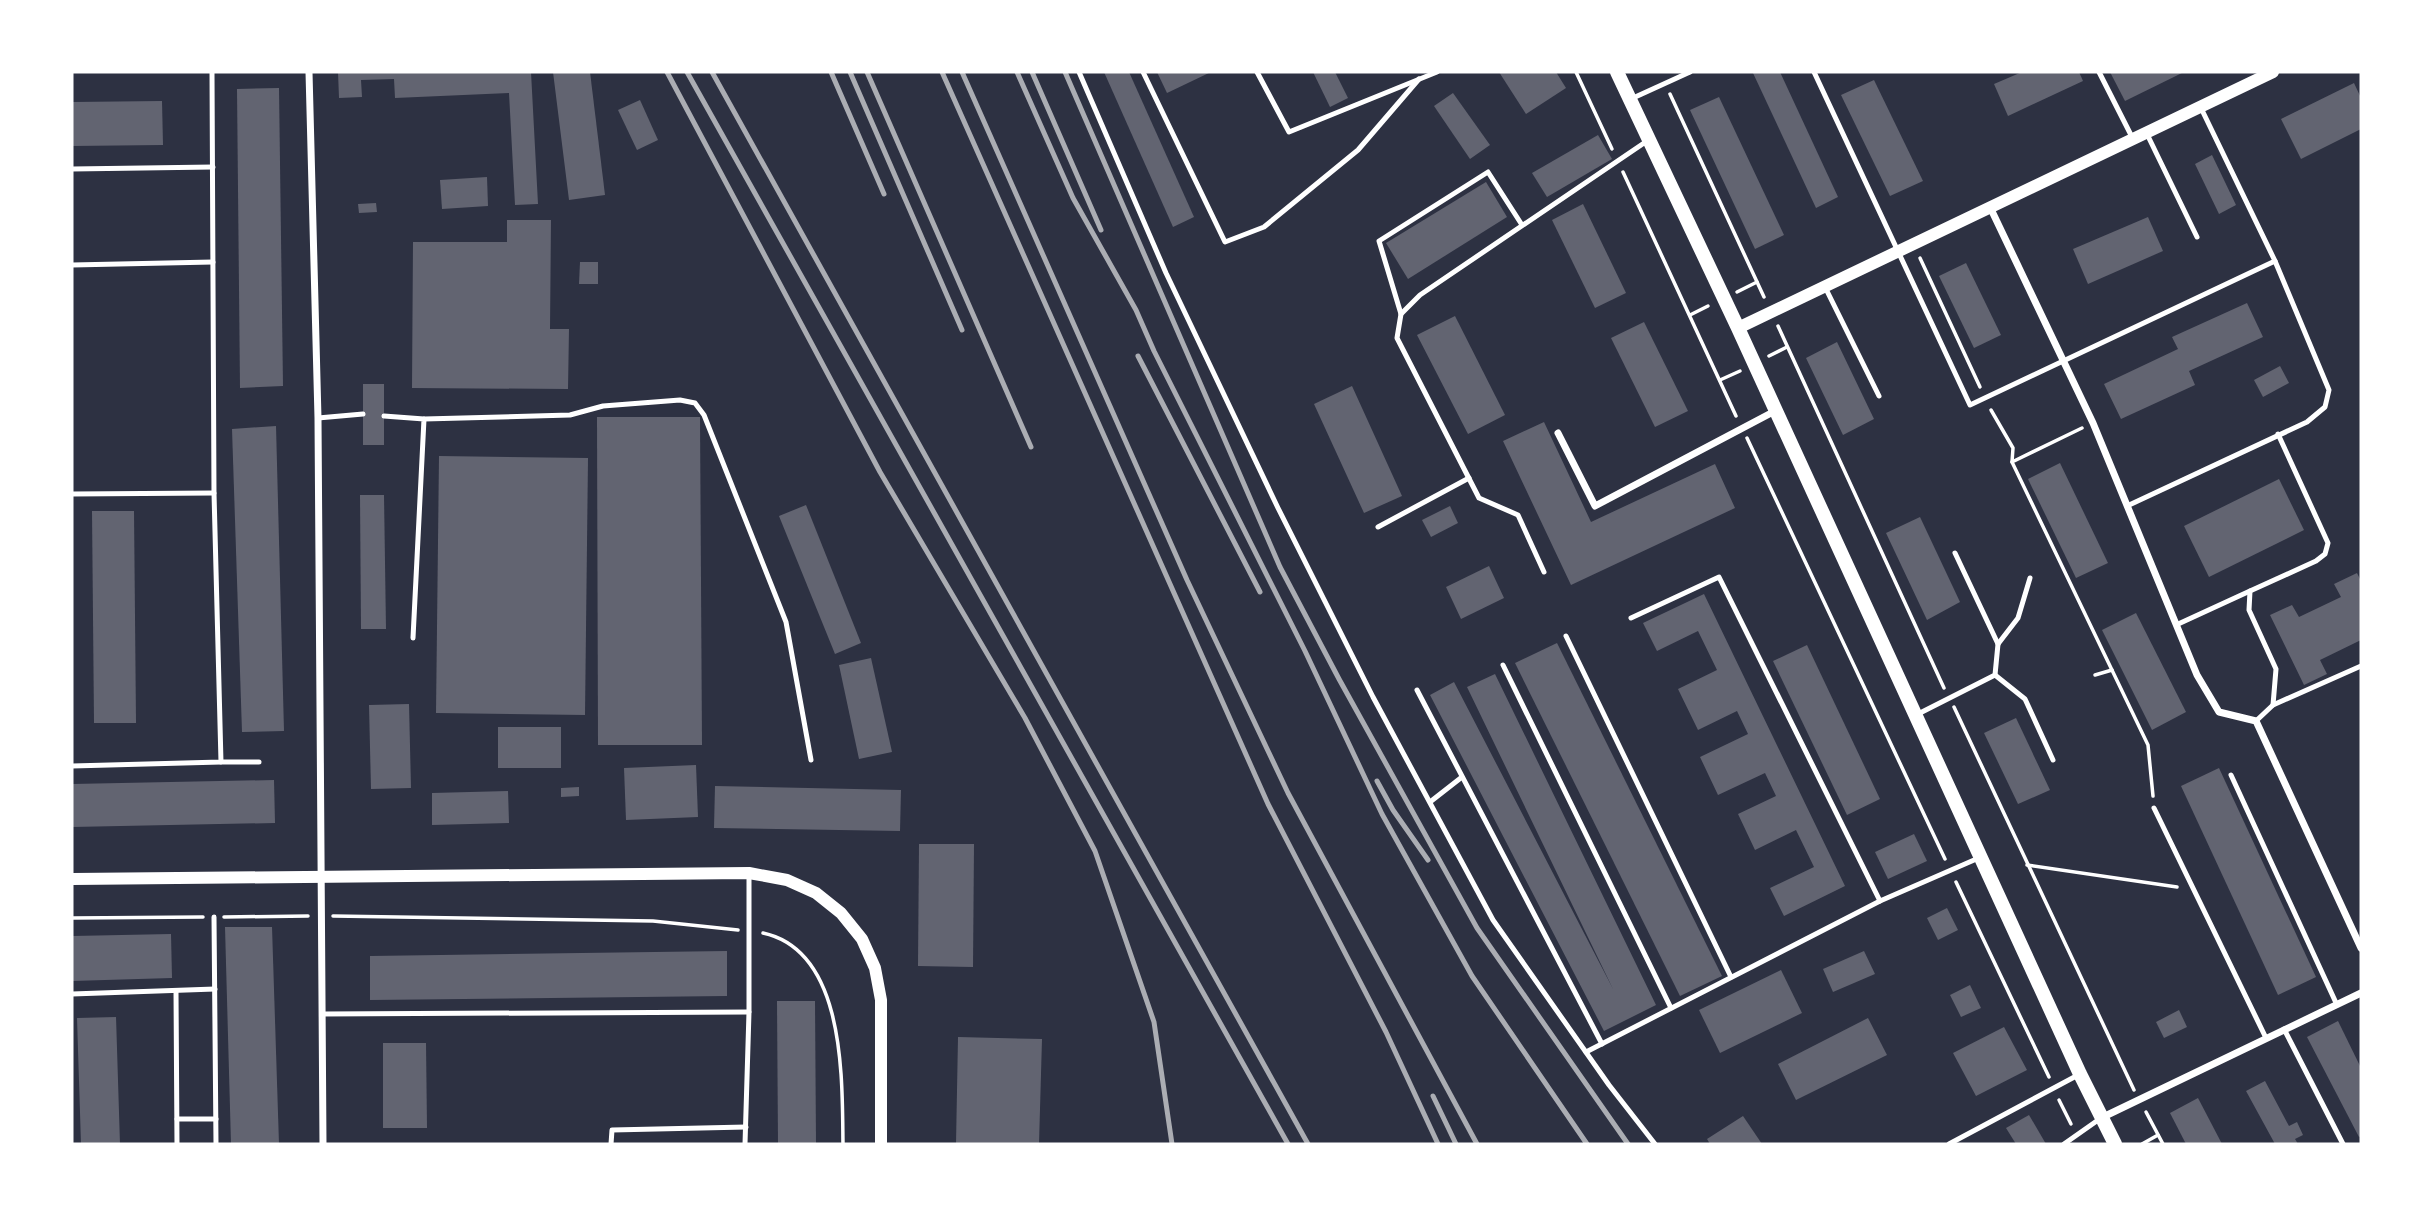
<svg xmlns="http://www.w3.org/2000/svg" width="2433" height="1216" font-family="Overpass,sans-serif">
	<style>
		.building { fill: #626471 }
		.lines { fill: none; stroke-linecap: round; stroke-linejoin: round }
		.path { stroke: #fff; stroke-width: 3.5 }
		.service { stroke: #fff; stroke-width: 5 }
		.minor { stroke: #fff; stroke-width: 7 }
		.tertiary { stroke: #fff; stroke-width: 12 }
		.secondary { stroke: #fff; stroke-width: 14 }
		.rail { stroke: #abadb3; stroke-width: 5 }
	</style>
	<rect width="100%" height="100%" fill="#2d3142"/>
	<g class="building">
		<path d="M338,72H531L538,204L515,205L509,93L395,98L394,79L361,80L362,97L339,98Z"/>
		<path d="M553,72H590L605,195L569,200Z"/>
		<path d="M1104,72H1129L1194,217L1173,227Z"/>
		<path d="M1157,72H1211L1167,93Z"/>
		<path d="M1313,72H1335L1348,98L1330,107Z"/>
		<path d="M1499,72H1556L1566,88L1526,114Z"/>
		<path d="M1757,72H1780L1838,197L1816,208L1753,73Z"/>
		<path d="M2022,72H2079L2083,81L2008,116L1994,84Z"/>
		<path d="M2110,72H2184L2125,101Z"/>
		<path d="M1874,80L1923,181L1890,196L1841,95Z"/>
		<path d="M2354,83L2361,98V129L2301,159L2281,119Z"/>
		<path d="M279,88L283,386L240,388L237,89Z"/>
		<path d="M1453,93L1490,145L1470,159L1434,106Z"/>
		<path d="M1719,97L1784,235L1755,249L1690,110Z"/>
		<path d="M640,100L658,140L637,150L618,110Z"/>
		<path d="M162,101L163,145L72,146V102Z"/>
		<path d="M1598,135L1612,159L1547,197L1532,173Z"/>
		<path d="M2212,155L2236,205L2219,214L2195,164Z"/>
		<path d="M487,177L488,206L442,209L440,180Z"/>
		<path d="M1486,182L1507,217L1408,279L1386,243Z"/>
		<path d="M376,203L377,212L359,213L358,204Z"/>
		<path d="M1583,204L1626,293L1595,308L1552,220Z"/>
		<path d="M2148,217L2163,251L2088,284L2073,249Z"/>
		<path d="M507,220H551L550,329H569L568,389L412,388L413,242H507Z"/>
		<path d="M580,262H598V284H579Z"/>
		<path d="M1966,263L2001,335L1974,348L1939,276Z"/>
		<path d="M2247,303L2263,337L2189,371L2195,385L2121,419L2104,384L2178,349L2172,337Z"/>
		<path d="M1455,316L1505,415L1468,434L1417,335Z"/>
		<path d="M1644,322L1688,411L1655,427L1611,338Z"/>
		<path d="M1837,342L1874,419L1843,435L1806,358Z"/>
		<path d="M2280,366L2289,383L2263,397L2254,380Z"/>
		<rect x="363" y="384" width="21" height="61"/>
		<path d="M1352,386L1402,496L1364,513L1314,404Z"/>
		<path d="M597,417H700L702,745H598Z"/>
		<path d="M1544,422L1591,522L1715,464L1735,508L1571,585L1503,441Z"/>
		<path d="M276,426L284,731L242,732L232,429Z"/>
		<path d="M439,456L588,458L585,715L436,713Z"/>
		<path d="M2060,463L2108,563L2076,578L2028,479Z"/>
		<path d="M2279,479L2304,530L2209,577L2184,526Z"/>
		<path d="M360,495H384L386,629H361Z"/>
		<path d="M806,505L861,643L835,654L779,516Z"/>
		<path d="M1450,506L1458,523L1431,537L1422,520Z"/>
		<path d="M92,511H134L136,723H94Z"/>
		<path d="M1920,517L1960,602L1927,620L1886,533Z"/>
		<path d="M1489,566L1504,598L1461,619L1446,587Z"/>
		<path d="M2357,573L2361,581V640L2320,660L2327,674L2304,685L2270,615L2292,605L2299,617L2341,597L2334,584Z"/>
		<path d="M1704,594L1845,886L1784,916L1770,888L1814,867L1796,830L1755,850L1738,814L1776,796L1765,773L1718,795L1700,757L1748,734L1737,711L1698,730L1678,689L1717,670L1698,631L1657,651L1643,623Z"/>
		<path d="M2136,613L2186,712L2152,730L2102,630Z"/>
		<path d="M1557,643L1722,976L1680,996L1515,663Z"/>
		<path d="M1807,645L1880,799L1847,815L1773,661Z"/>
		<path d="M871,658L892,752L859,759L839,665Z"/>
		<path d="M1495,674L1656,1005L1604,1031L1430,695L1454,682L1613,989L1467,687Z"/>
		<path d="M409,704L411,788L371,789L369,705Z"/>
		<path d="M2016,718L2050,790L2018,804L1984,733Z"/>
		<rect x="498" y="727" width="63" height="41"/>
		<path d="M696,765L698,817L626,820L624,768Z"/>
		<path d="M2219,768L2316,977L2278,995L2181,786Z"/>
		<path d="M274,780L275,823L72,827V784Z"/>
		<path d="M715,786L901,790L900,831L714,828Z"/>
		<path d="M579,787V796L561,797V788Z"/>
		<path d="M508,791L509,823L432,825V793Z"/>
		<path d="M1914,834L1927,861L1888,879L1875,852Z"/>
		<path d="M919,844H974L973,967L918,966Z"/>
		<path d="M1947,908L1958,930L1938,940L1927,918Z"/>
		<path d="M225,927H272L279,1144H231Z"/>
		<path d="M171,934L172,978L72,981V936Z"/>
		<path d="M727,951V996L370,1000V956Z"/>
		<path d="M1864,951L1875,974L1833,992L1823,969Z"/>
		<path d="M1781,970L1802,1013L1720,1053L1699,1010Z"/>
		<path d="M1970,985L1981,1008L1961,1017L1950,995Z"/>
		<path d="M777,1001H815L816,1144H778Z"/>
		<path d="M2179,1010L2187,1027L2164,1038L2156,1022Z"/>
		<path d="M116,1017L120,1144H81L77,1018Z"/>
		<path d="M1868,1018L1887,1055L1796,1100L1778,1064Z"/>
		<path d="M2338,1021L2361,1068V1136L2359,1137L2307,1037Z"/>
		<path d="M2004,1027L2027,1070L1976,1096L1953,1053Z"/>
		<path d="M958,1037L1042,1039L1039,1144H956Z"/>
		<path d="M383,1043H426L427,1128H383Z"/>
		<path d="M2265,1081L2289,1126L2297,1122L2303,1135L2295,1139L2298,1144H2275L2246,1091Z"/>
		<path d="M2198,1098L2222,1144H2186L2170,1113Z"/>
		<path d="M2029,1115L2046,1144H2016L2006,1128Z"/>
		<path d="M1743,1116L1762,1144H1710L1707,1139Z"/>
	</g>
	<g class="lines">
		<g class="path">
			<path d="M1576,72L1612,149"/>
			<path d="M1670,94L1764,297"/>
			<path d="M1623,172L1736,416"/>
			<path d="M1920,258L1980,387"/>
			<path d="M1737,292L1757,282"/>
			<path d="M1690,315L1708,306"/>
			<path d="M1778,326L1944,688"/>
			<path d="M1769,356L1787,347"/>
			<path d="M1720,380L1740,371"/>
			<path d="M1991,410L2013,448L2012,462"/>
			<path d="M2082,428L2012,462L2148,745L2153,796"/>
			<path d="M1747,438L1945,859"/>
			<path d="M2095,675L2112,670"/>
			<path d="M1954,707L2134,1090"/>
			<path d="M2027,865L2177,887"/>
			<path d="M1956,882L2049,1077"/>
			<path d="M333,916L653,921L738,930"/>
			<path d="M224,917L308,916"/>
			<path d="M72,918L203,917"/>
			<path d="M763,933C846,951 842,1079 843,1144"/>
			<path d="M2059,1100L2071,1124"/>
			<path d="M2146,1112L2163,1144"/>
			<path d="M2142,1144L2158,1135"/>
		</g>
		<g class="service">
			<path d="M1079,72L1166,273L1278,508L1373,697L1493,920L1609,1085L1655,1144"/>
			<path d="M1143,72L1225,242L1264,227L1358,150L1419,79"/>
			<path d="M1257,72L1289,132L1437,72"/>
			<path d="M1814,72L1970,405L2275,261L2201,108"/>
			<path d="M2099,72L2133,139"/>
			<path d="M1633,98L1690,72"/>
			<path d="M2146,132L2197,237"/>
			<path d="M72,169L213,167"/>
			<path d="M72,265L213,262"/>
			<path d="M1825,287L1879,396"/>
			<path d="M1401,314L1379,241L1488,172L1522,225"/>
			<path d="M384,416L424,419L413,638"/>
			<path d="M318,418L363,414"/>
			<path d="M424,419L570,415L603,406L680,400L695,403L704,415L786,622L811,760"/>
			<path d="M72,494L214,493"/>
			<path d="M2127,506L2307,422L2325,407L2329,390L2275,261"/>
			<path d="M1378,527L1469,478"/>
			<path d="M1955,553L1998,644"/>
			<path d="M1544,572L1518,515L1479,498L1397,338L1401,314L1420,295L1647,141"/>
			<path d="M1631,618L1719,577L1880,901L1981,857"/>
			<path d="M2176,625L2250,591"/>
			<path d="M1566,636L1731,977"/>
			<path d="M1503,665L1671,1008"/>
			<path d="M1995,675L2025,699L2053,760"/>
			<path d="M1417,690L1602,1044"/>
			<path d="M2273,705L2361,666"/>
			<path d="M1916,715L1995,675L1998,644L2018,618L2030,578"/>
			<path d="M2256,721L2273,705L2276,669L2249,610L2250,591L2316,561L2325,554L2328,543L2278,434"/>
			<path d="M221,762H259"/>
			<path d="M72,766L221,762L214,493L212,72"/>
			<path d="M2231,775L2337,1005"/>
			<path d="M1430,802L1462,777"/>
			<path d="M2154,808L2266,1038"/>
			<path d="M214,917L216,1144"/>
			<path d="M176,991L177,1144"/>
			<path d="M72,994L215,989"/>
			<path d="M323,1014L749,1012"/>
			<path d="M2284,1029L2343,1144"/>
			<path d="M1586,1052L1880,901"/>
			<path d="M177,1119H216"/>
			<path d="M611,1144L612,1130L746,1127"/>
			<path d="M745,1144L749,1012V873"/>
			<path d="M1949,1144L2080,1074"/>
			<path d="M2064,1144L2101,1118"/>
		</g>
		<g class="minor">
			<path d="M309,72L318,418L323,1144"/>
			<path d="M1990,207L2093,423L2197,675L2219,712L2256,721L2361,948"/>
			<path d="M1558,433L1595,506L1775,411"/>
			<path d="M2101,1118L2361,993"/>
		</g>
		<g class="tertiary">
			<path d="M1738,328L2273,72"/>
			<path d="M72,879L749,873L787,880L816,893L841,913L862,939L875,968L881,1000V1144"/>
		</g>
		<path class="secondary" d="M1617,72L1738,328L2080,1074L2115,1144"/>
		<g class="rail">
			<path d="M667,72L880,472L1025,718L1095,851L1154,1022L1172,1144"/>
			<path d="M687,72L1288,1144"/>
			<path d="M712,72L1308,1144"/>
			<path d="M831,72L884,194"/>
			<path d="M850,72L962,330"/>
			<path d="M867,72L1031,447"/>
			<path d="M942,72L1268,804L1386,1032L1438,1144"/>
			<path d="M962,72L1187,580L1288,793L1477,1144"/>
			<path d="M1017,72L1073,198L1136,310L1154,351L1305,651L1382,814L1472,976L1587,1144"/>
			<path d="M1032,72L1101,230"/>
			<path d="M1065,72L1280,567L1339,679L1477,928L1628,1144"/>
			<path d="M1138,356L1260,592"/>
			<path d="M1377,781L1393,810L1428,860"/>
			<path d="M1433,1096L1456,1144"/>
		</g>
	</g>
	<rect width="2433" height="1216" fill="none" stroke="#ffffff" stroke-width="147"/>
</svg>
